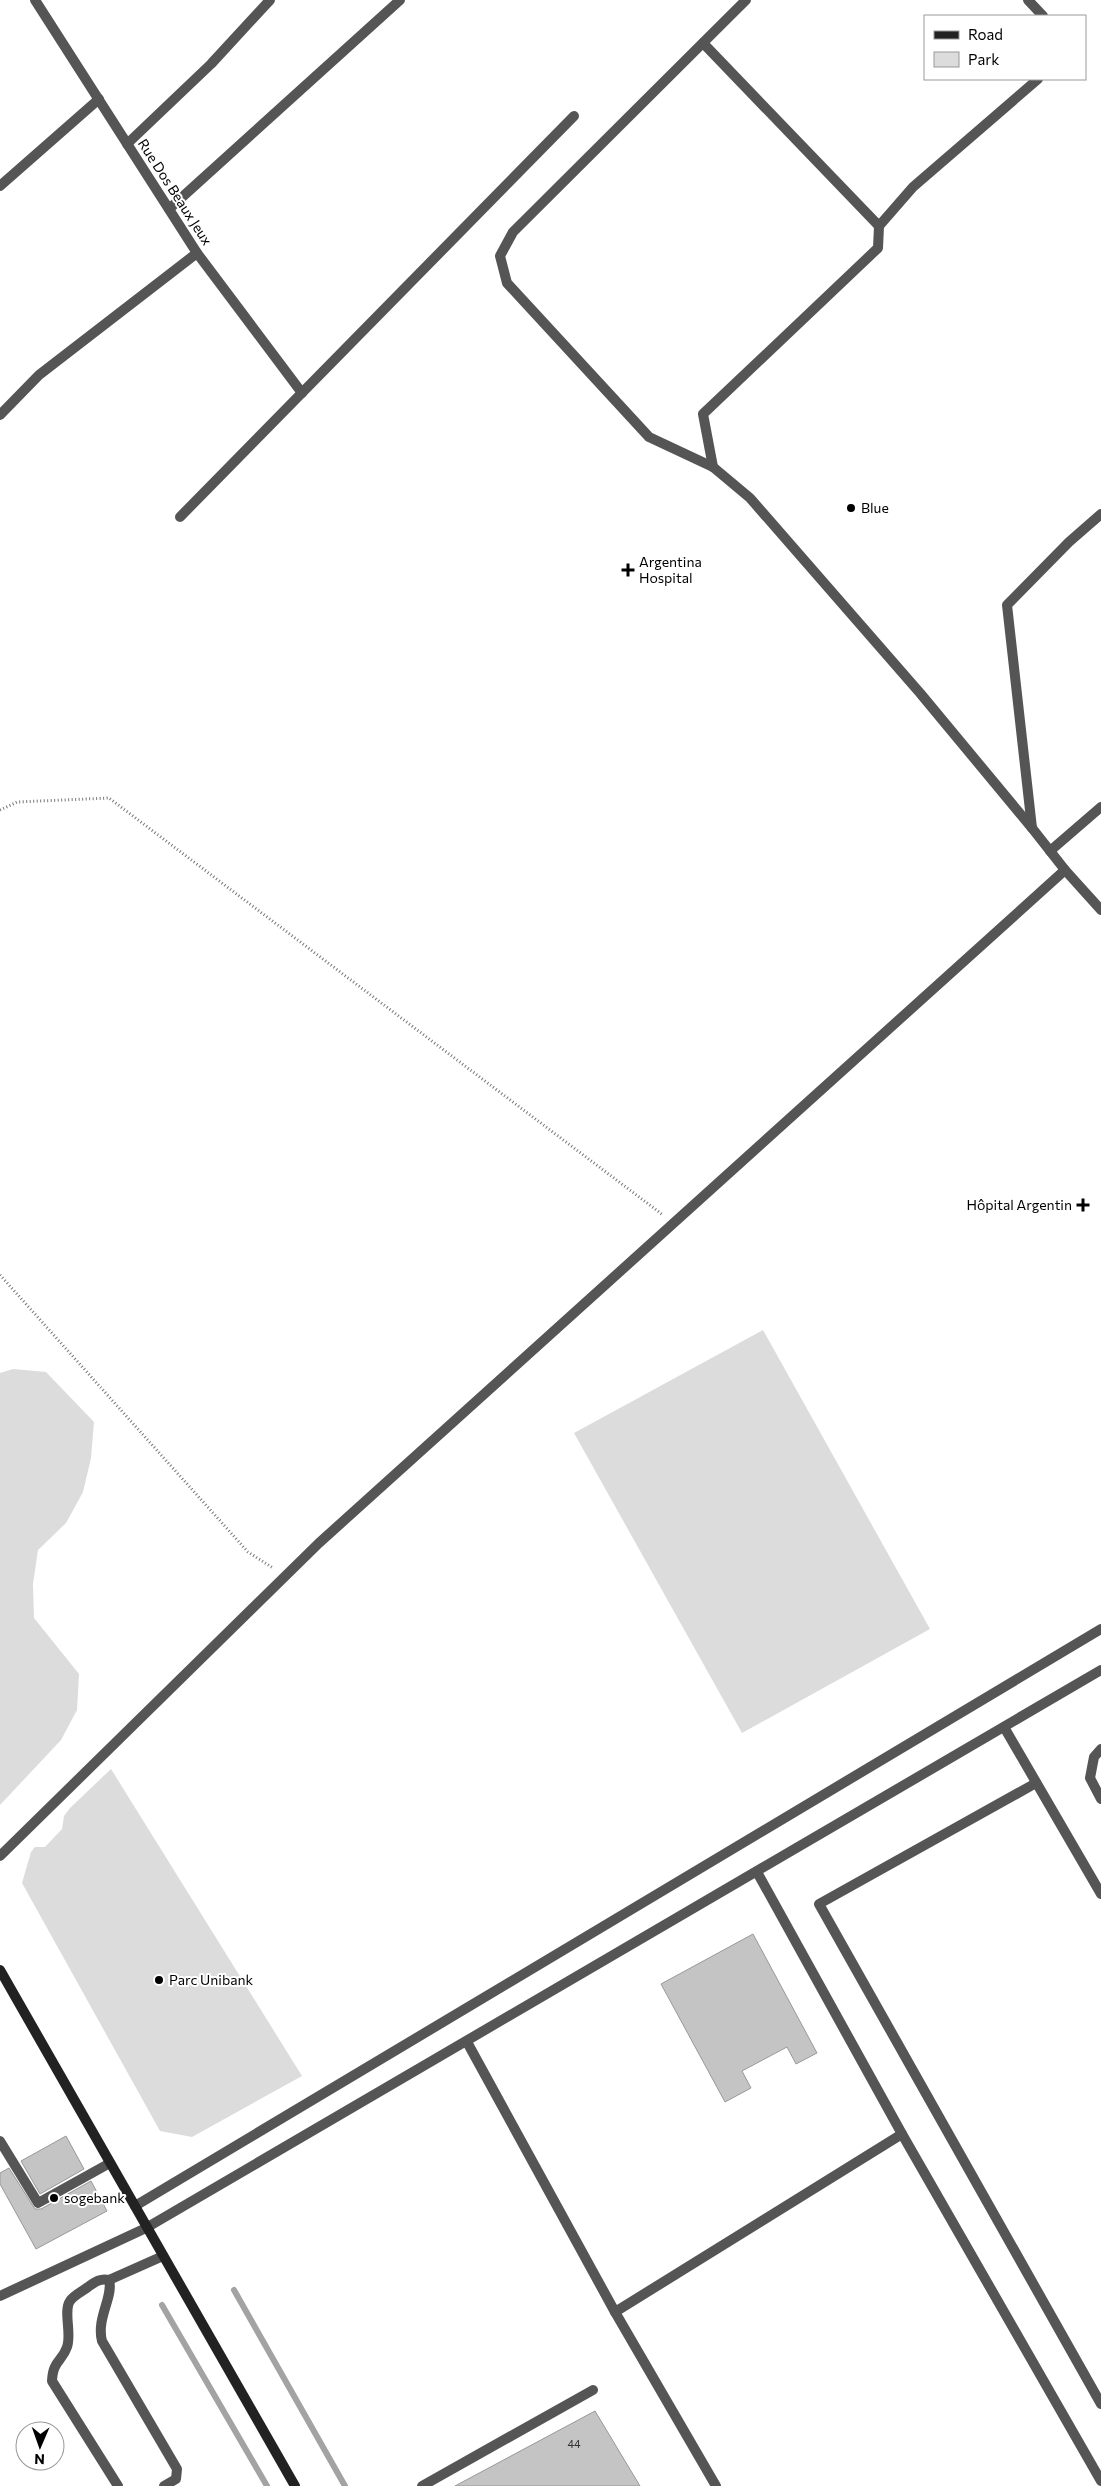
<svg xmlns="http://www.w3.org/2000/svg" width="1101" height="2486" font-family="Commissioner,sans-serif">
	<style>
		.green { fill: #dcdcdc }
		.lines { fill: none; stroke-linecap: round; stroke-linejoin: round }
		.stream { stroke: #a3a3a3; stroke-width: 6 }
		.building { fill: #c4c4c4; stroke: #999 }
		.path { stroke: #777; stroke-width: 3; stroke-dasharray: 1 2.5; stroke-linecap: butt }
		.lane { stroke: #555; stroke-width: 10 }
		.street { stroke: #555; stroke-width: 10 }
		.secondary { stroke: #222; stroke-width: 10 }
		.poi-dot { fill: #000; stroke: #fff; stroke-width: 2 }
		.labels { text-anchor: middle; stroke-width: 4; stroke-linejoin: round; paint-order: stroke }
		.number-label { font-size: 11px; fill: #313131 }
		.street-label { font-size: 14px; fill: #000; stroke: #fff }
		.poi-label { font-size: 14px; fill: #000; stroke: #fff; text-anchor: start }
	</style>
	<rect width="100%" height="100%" fill="#fff"/>
	<g class="green">
		<path d="M763,1330L930,1629L742,1733L574,1433Z"/>
		<path d="M13,1369L46,1372L94,1422L91,1458L83,1492L66,1523L38,1550L33,1584L34,1618L79,1674L77,1710L61,1740L0,1805V1373Z"/>
		<path d="M111,1769L302,2076L192,2137L160,2131L22,1883L31,1852L35,1847H45L62,1829L64,1816L70,1808Z"/>
	</g>
	<g class="lines">
		<g class="stream">
			<path d="M234,2290L345,2486"/>
			<path d="M162,2305L267,2486"/>
		</g>
	</g>
	<g class="building">
		<path d="M753,1934L817,2053L796,2064L787,2047L742,2071L751,2088L725,2102L661,1984Z"/>
		<path d="M66,2136L84,2169L40,2194L21,2161Z"/>
		<path d="M9,2168L35,2209H41L91,2181L107,2211L36,2249L0,2184V2173Z"/>
		<path d="M595,2411L640,2486H455Z"/>
	</g>
	<g class="lines">
		<g class="path">
			<path d="M0,810L17,802L109,798L663,1215"/>
			<path d="M0,1275L248,1552L273,1568"/>
		</g>
		<g class="lane">
			<path d="M746,0L513,232L500,256L507,283L649,437L713,467L750,498L920,693L1032,828"/>
			<path d="M1028,0L1043,16"/>
			<path d="M703,43L879,226"/>
			<path d="M0,186L99,99"/>
			<path d="M169,209L400,0"/>
			<path d="M0,415L39,375L197,253"/>
			<path d="M713,467L703,414L878,248L879,226L913,187L1038,79"/>
			<path d="M1101,514L1069,542L1007,605L1032,828L1065,870L1101,910"/>
			<path d="M1050,851L1101,807"/>
			<path d="M1004,1727L1101,1894"/>
			<path d="M1101,1749L1094,1757L1090,1778L1101,1799"/>
			<path d="M1036,1783L819,1904L1101,2404"/>
			<path d="M0,1856L319,1543L1065,870"/>
			<path d="M757,1872L902,2134L1101,2481"/>
			<path d="M467,2042L615,2312L716,2486"/>
			<path d="M0,2141L38,2203L110,2163"/>
			<path d="M135,2206L1101,1629"/>
			<path d="M146,2228L1101,1670"/>
			<path d="M109,2280C114,2296 96,2318 102,2341L177,2469L176,2479L164,2486"/>
			<path d="M615,2312L902,2134"/>
			<path d="M118,2486L52,2381C53,2360 62,2362 67,2347C72,2334 63,2311 70,2301C74,2295 83,2291 88,2287C95,2282 100,2278 109,2280L163,2256"/>
			<path d="M422,2486L593,2390"/>
		</g>
		<g class="street">
			<path d="M35,0L197,253L302,393"/>
			<path d="M127,144L211,64L270,0"/>
			<path d="M180,517L574,116"/>
			<path d="M0,2296L146,2228"/>
		</g>
		<path class="secondary" d="M0,1970L295,2486"/>
	</g>
	<g class="poi-dot">
		<circle cx="851" cy="508" r="5"/>
		<path d="M625.5 562.5h5v5h5v5h-5v5h-5v-5h-5v-5h5z"/>
		<path d="M1080.5 1197.5h5v5h5v5h-5v5h-5v-5h-5v-5h5z"/>
		<circle cx="159" cy="1980" r="5"/>
		<circle cx="54" cy="2198" r="5"/>
	</g>
	<g class="labels">
		<g class="number-label">
			<text x="574" y="2448">44</text>
		</g>
		<g class="street-label">
			<text transform="translate(175 192) rotate(57)" y="5">Rue Dos Beaux Jeux</text>
		</g>
		<g class="poi-label">
			<text x="861" y="513">Blue</text>
			<text x="639" y="567">Argentina<tspan x="639" dy="16">Hospital</tspan></text>
			<text x="1072" y="1210" text-anchor="end">Hôpital Argentin</text>
			<text x="169" y="1985">Parc Unibank</text>
			<text x="64" y="2203">sogebank</text>
		</g>
	</g>
	<rect x="924" y="15" width="162" height="65" fill="#ffffff" stroke="#999999"/>
	<rect x="934" y="31" width="25" height="8" fill="#222222" stroke="#999999"/>
	<text x="968" y="40" font-size="15" fill="#000000">Road</text>
	<rect x="934" y="52" width="25" height="15" fill="#dcdcdc" stroke="#999999"/>
	<text x="968" y="65" font-size="15" fill="#000000">Park</text>
	<g transform="translate(40 2446) rotate(182)"><circle r="24" fill="#ffffff" stroke="#999999"/>
	<path d="M0-4L9 19L0 12L-9 19Z" fill="#000000"/>
	<text y="-8" font-size="14" font-weight="bold" text-anchor="middle" fill="#000000">N</text>
	</g>
</svg>
